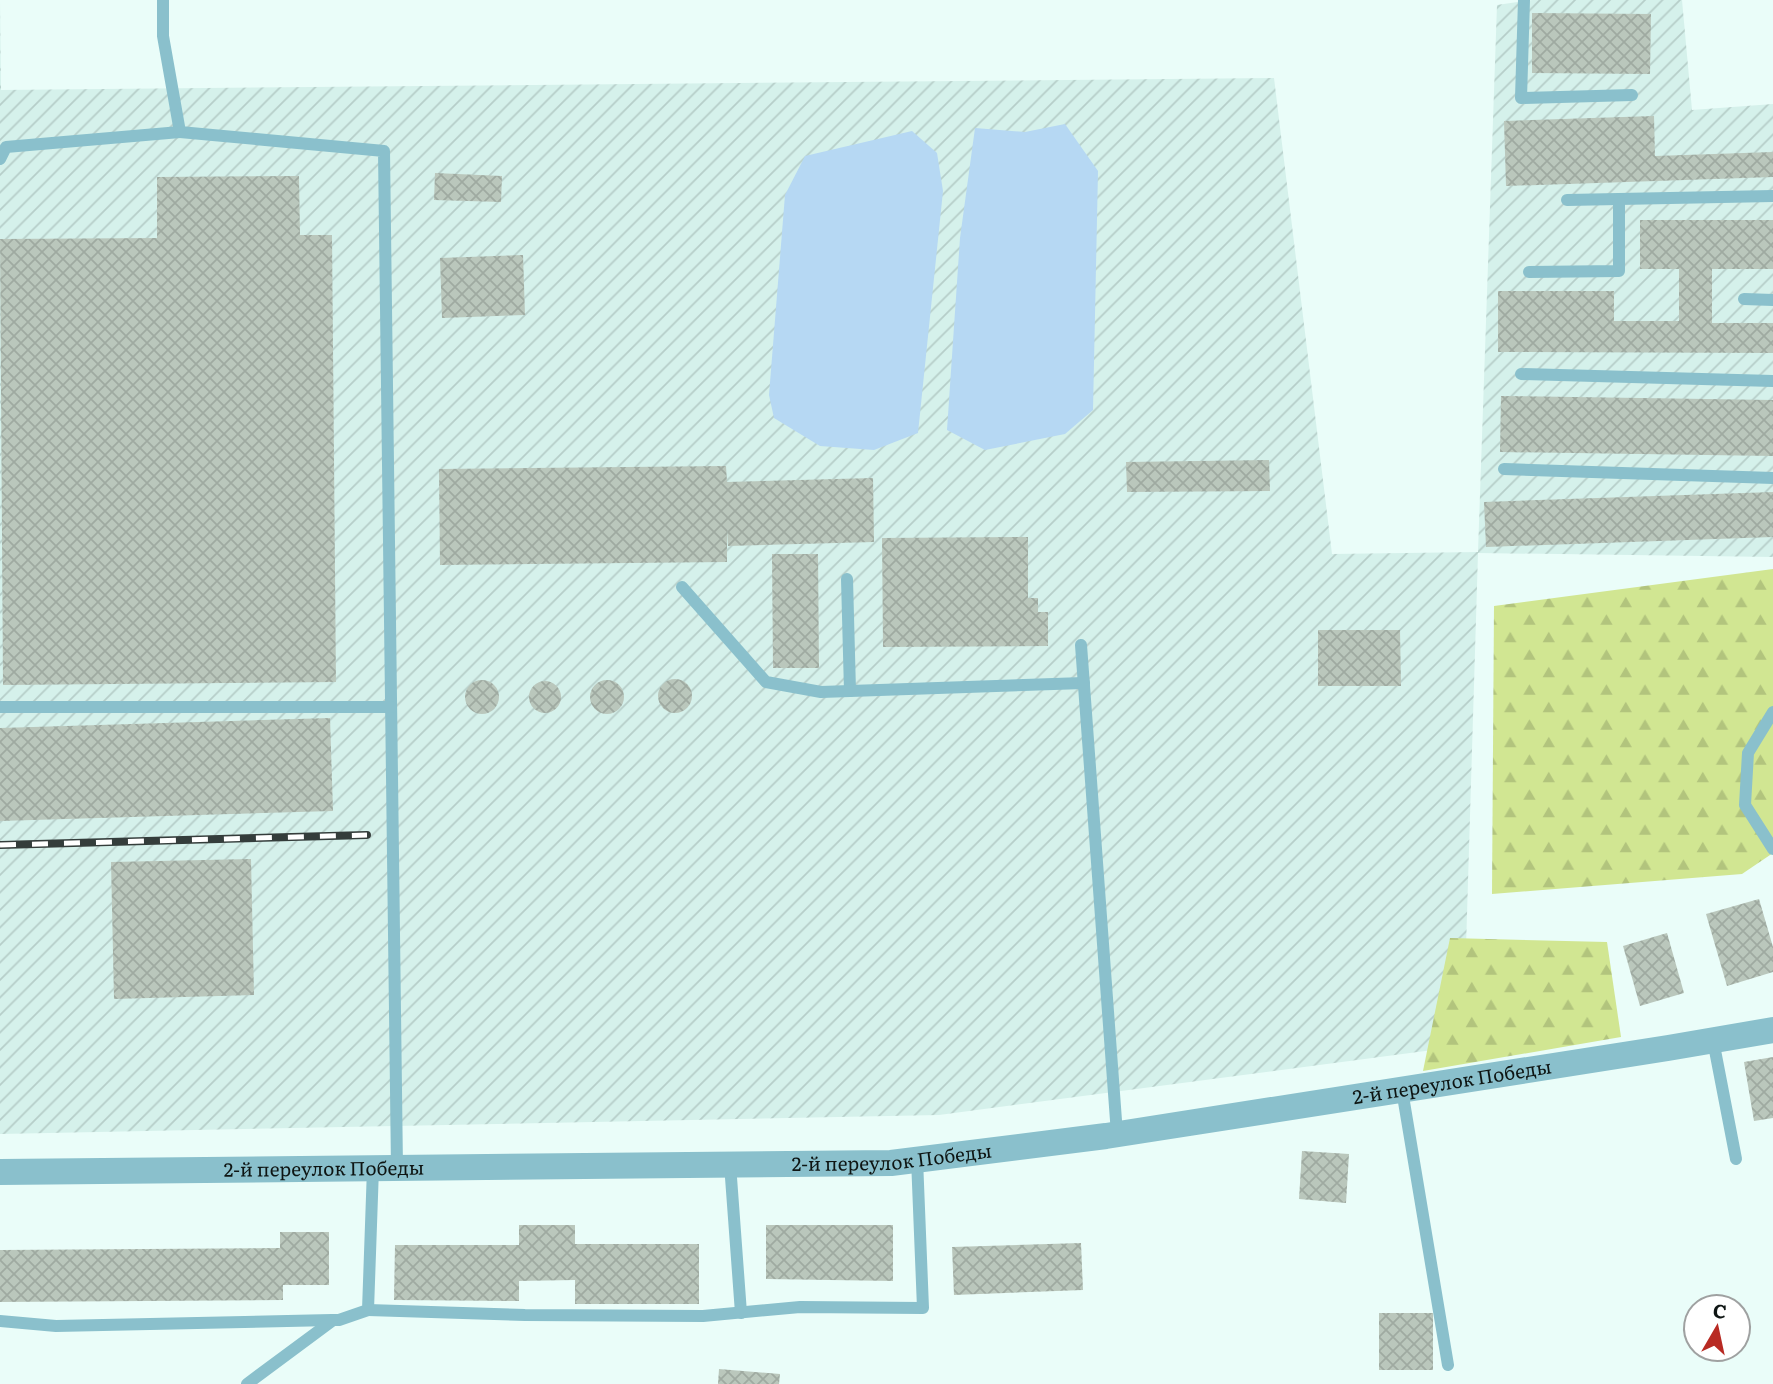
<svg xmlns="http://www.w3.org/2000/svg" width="1773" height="1384" font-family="Literata,serif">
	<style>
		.industrial { fill: url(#industrial-furrows) }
		.forest { fill: url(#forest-firs) }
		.water { fill: #b6d8f3 }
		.building { fill: url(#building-cross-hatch) }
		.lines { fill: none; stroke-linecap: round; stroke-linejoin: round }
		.lane { stroke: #8ac0cc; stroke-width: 12 }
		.street { stroke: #8ac0cc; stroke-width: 26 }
		.rail-casing { stroke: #343d3b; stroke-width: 8 }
		.rail { stroke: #fff; stroke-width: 5; stroke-dasharray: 16; stroke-linecap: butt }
		.labels { text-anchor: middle; stroke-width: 6; stroke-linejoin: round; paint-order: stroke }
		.street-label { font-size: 19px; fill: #0e1513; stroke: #fff }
	</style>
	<defs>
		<pattern id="industrial-furrows" width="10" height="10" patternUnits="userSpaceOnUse" patternTransform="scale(1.75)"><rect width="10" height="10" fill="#d5f1eb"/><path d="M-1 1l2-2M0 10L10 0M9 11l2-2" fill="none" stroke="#b6cec9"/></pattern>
		<pattern id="forest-firs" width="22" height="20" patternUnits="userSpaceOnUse" patternTransform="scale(1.75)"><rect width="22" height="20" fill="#d1e692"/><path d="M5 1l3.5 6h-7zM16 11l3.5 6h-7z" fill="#b2c47d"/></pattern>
		<pattern id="building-cross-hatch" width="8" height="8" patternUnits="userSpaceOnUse" patternTransform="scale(1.75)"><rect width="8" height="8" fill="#bac7bc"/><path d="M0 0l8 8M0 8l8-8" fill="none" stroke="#9faaa1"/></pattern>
	</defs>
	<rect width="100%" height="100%" fill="#eafdf9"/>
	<path class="industrial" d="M0,0L1,90L1274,78L1332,554L1478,552L1497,5L1532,0H1682L1692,110L1773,104V557L1478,553L1463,1046L939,1115L0,1134Z"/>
	<g class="forest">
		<path d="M1773,569V853L1742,874L1492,894L1494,606Z"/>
		<path d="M1450,938L1607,942L1621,1037L1423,1071Z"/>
	</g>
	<g class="water">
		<path d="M1065,124L1098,171L1093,410L1065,434L985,450L947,430L960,238L975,128L1025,132Z"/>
		<path d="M912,131L937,153L943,191L918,433L874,450L820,446L774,418L769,395L785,195L805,156Z"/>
	</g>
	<g class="building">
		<path d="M1532,13L1651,14L1650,74L1532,73Z"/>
		<path d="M1654,116L1655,156L1773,152V177L1506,186L1504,121Z"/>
		<path d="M435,173L502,176L501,202L434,200Z"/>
		<path d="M299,176L300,235H332L336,682L3,685L0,239L157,238V177Z"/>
		<path d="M1640,220H1773V269H1712V323H1773V353L1498,352V291H1614V321H1679V269H1640Z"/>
		<path d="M523,255L525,315L442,318L440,258Z"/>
		<path d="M1501,396L1773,400V456L1500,452Z"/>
		<path d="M1269,460L1270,491L1127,492L1126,462Z"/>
		<path d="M726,466L727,482L873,478L874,542L728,546L727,529V562L440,565L439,469Z"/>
		<path d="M1773,492V537L1486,547L1484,502Z"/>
		<path d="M1028,537V598H1038V612H1048V646L883,647L882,538Z"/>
		<path d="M772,554H818L819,668H773Z"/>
		<path d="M1318,630H1400L1401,686H1318Z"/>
		<circle cx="675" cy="696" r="17"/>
		<circle cx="607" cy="697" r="17"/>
		<circle cx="482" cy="697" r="17"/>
		<circle cx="545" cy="697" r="16"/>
		<path d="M330,718L333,811L0,821V728Z"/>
		<path d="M251,859L254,995L114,999L111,862Z"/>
		<path d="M1759,899L1773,947V972L1727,986L1706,914Z"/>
		<path d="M1667,933L1684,993L1640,1006L1623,946Z"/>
		<path d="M1773,1057V1118L1754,1121L1744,1062Z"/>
		<path d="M1302,1151L1349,1154L1346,1203L1299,1199Z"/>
		<path d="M519,1225H575V1244H699V1304H575V1280L519,1281V1301L394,1300L395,1245H519Z"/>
		<path d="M766,1225H893V1281L766,1279Z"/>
		<path d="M280,1232H329V1285H283V1300L0,1302V1250L280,1248Z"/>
		<path d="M1081,1243L1083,1290L954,1295L952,1247Z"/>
		<rect x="1379" y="1313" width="54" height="57"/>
		<path d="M719,1369L780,1374L779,1384H718Z"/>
	</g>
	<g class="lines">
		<g class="lane">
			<path d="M163,0V36L180,132L384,151L397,1168"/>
			<path d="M1524,0L1521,98L1632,95"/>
			<path d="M0,159L6,147L180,132"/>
			<path d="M1567,200L1773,196"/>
			<path d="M1529,272L1619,271V199"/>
			<path d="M1744,299L1773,300"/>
			<path d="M1521,374L1773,381"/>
			<path d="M1504,469L1773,478"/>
			<path d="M847,579L850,691"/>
			<path d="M682,587L766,682L821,692L1084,683"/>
			<path d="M1081,645L1117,1134"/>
			<path d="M0,707H391"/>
			<path d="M1773,712L1748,753L1745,805L1773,849"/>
			<path d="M1713,1040L1736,1159"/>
			<path d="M1402,1090L1448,1365"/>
			<path d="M730,1164L741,1313"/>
			<path d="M368,1310L525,1315L703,1316L800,1307L923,1308L917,1159"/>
			<path d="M0,1321L56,1326L332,1320H339L368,1310L373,1168"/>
			<path d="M247,1384L332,1321"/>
		</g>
		<path class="street" id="s1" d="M0,1172L891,1163L1106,1136L1668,1048L1773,1030"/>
		<defs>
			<path id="rail" d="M0,845L367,835"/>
		</defs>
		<use href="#rail" class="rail-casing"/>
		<use href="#rail" class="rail"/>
	</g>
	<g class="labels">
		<g class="street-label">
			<text dy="7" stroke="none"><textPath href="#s1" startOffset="1458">2-й переулок Победы</textPath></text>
			<text dy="7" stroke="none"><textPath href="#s1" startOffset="892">2-й переулок Победы</textPath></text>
			<text dy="7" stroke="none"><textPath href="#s1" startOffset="324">2-й переулок Победы</textPath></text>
		</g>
	</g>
	<g transform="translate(1717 1328) rotate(9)"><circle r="33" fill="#ffffff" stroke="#9fa1a1" stroke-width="2"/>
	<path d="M0-5L12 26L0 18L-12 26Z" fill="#b82a23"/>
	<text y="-10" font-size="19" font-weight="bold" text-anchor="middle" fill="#0e1513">С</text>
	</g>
</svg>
